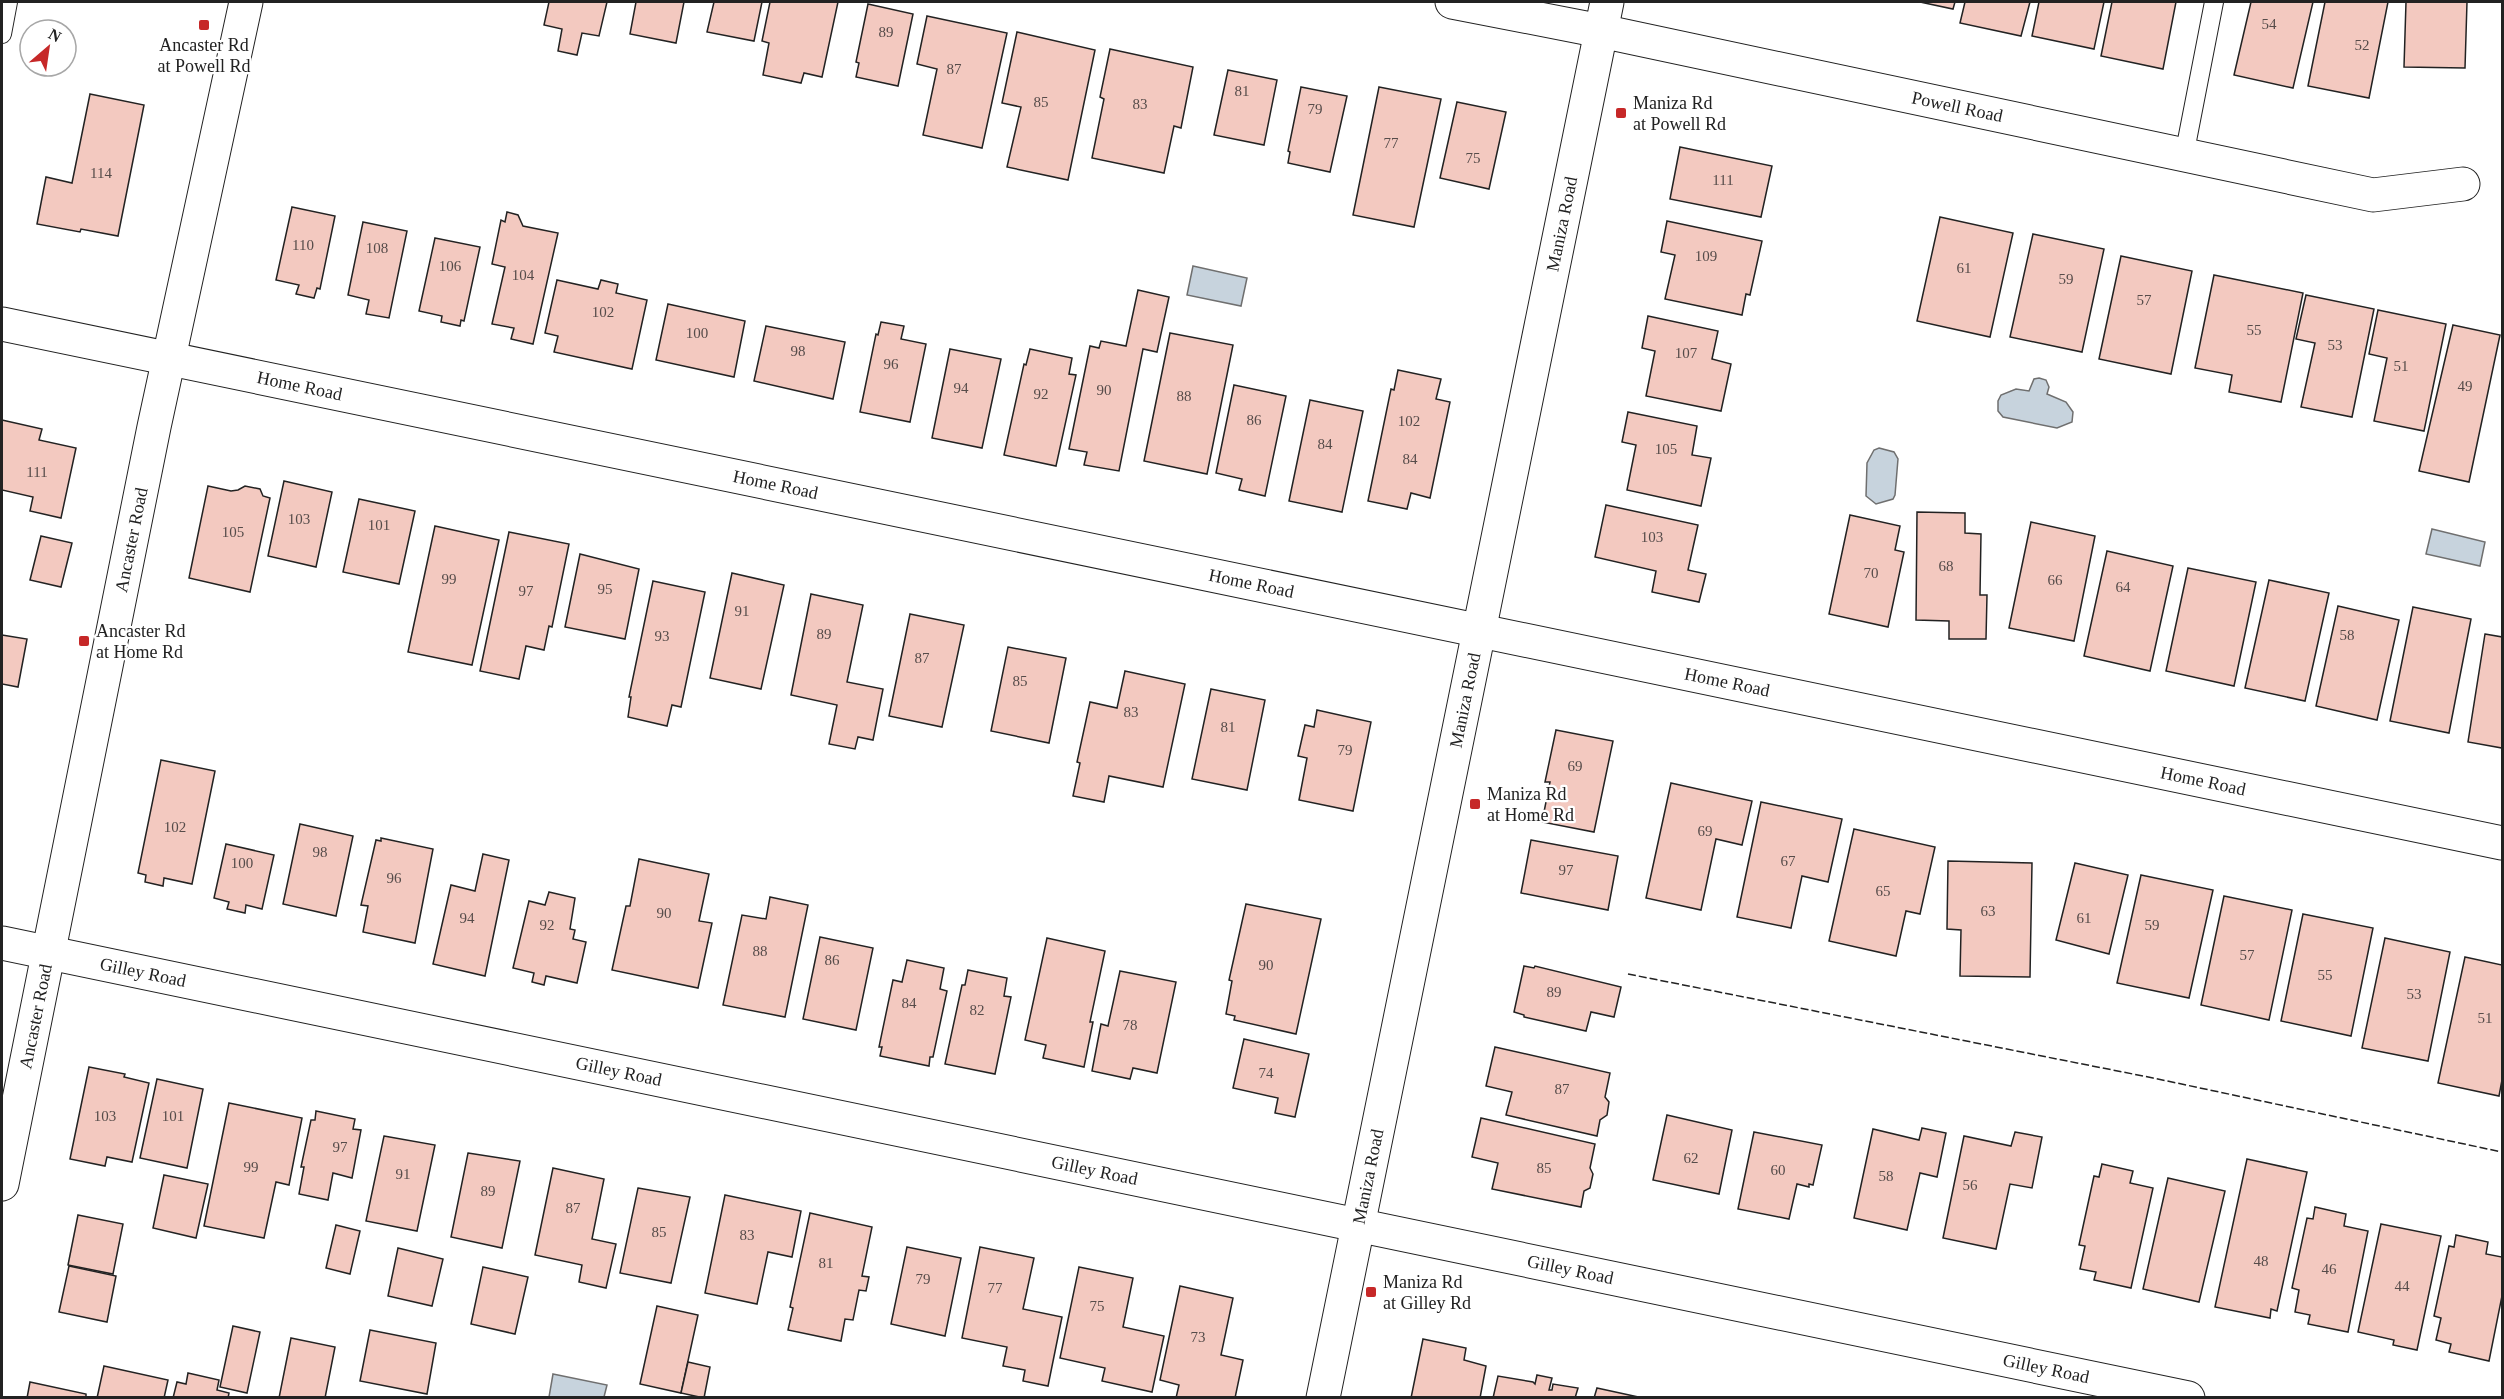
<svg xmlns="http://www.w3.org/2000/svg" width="2504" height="1399" font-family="Georgia,serif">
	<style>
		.water { fill: #c7d3dd; stroke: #6f6f6f; stroke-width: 1.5 }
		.building { fill: #f3c9c0; stroke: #222; stroke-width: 1.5 }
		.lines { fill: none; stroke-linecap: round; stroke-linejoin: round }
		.service-casing { stroke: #222; stroke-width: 20 }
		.minor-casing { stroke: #222; stroke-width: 35 }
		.service { stroke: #fff; stroke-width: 18 }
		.minor { stroke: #fff; stroke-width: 33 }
		.fence { stroke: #222; stroke-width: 1.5; stroke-dasharray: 8 3; stroke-linecap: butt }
		.poi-dot { fill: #c62828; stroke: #fff; stroke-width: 2 }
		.labels { text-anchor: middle; stroke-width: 4.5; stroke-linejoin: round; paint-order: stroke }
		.number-label { font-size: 15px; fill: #564c4a }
		.poi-label { font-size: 18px; fill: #222; stroke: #fff; text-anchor: start }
		.street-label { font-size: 18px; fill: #222; stroke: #fff }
	</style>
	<rect width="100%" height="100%" fill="#fff"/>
	<g class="water">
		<path d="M1193,266L1247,278L1241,306L1187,295Z"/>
		<path d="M2039,378L2046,380L2049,387L2047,394L2066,402L2073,412L2072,422L2057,428L2003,417L1998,411V401L2001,395L2016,389L2029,391L2034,379Z"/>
		<path d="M1879,448L1894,452L1898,459L1895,495L1893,499L1876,504L1866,496L1867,463L1874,450Z"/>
		<path d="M2432,529L2485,542L2480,566L2426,554Z"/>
		<path d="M553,1374L607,1385L604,1397H549Z"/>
	</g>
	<g class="building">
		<path d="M549,2H607L599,36L582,33L577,55L558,51L562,29L544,25Z"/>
		<path d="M636,2H684L676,43L630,34Z"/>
		<path d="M714,2H762L754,41L707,32Z"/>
		<path d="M770,2H838L822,77L804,73L801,83L763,75L769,43L762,41Z"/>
		<path d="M1920,2H1955L1953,9Z"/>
		<path d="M1965,2H2030L2021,36L1960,23Z"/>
		<path d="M2039,2H2104L2094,49L2032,36Z"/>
		<path d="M2112,2H2176L2163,69L2101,56Z"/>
		<path d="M2251,2H2313L2293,88L2234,75Z"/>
		<path d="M2325,2H2388L2369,98L2308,86Z"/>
		<path d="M2406,2H2467L2465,68L2404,67Z"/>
		<path d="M868,4L913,14L898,86L856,77L859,63L856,62Z"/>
		<path d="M927,16L1007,33L982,148L923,135L937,69L917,64Z"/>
		<path d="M1017,32L1095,50L1068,180L1007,167L1021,107L1002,103Z"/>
		<path d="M1110,49L1193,67L1181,128L1174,126L1164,173L1092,158L1104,99L1100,97Z"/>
		<path d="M1228,70L1277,80L1264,145L1214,135Z"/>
		<path d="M1301,87L1347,96L1330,172L1288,163L1290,152L1288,151Z"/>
		<path d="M1379,87L1441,99L1414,227L1353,215Z"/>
		<path d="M90,94L144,105L118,236L81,229L80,232L37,224L46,177L72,183Z"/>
		<path d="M1457,102L1506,112L1489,189L1440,178Z"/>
		<path d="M1680,147L1772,166L1761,217L1670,199Z"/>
		<path d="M292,207L335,216L320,289L317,288L314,298L296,294L299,285L276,280Z"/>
		<path d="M507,212L518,215L523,226L558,233L533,344L511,339L514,328L492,324L505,267L492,264L501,220L505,222Z"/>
		<path d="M1940,217L2013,233L1990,337L1917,321Z"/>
		<path d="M1667,221L1762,241L1750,295L1746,294L1742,315L1665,299L1675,255L1661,252Z"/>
		<path d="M363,222L407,231L389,318L366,314L369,300L348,295Z"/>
		<path d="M2033,234L2104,249L2082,352L2010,337Z"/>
		<path d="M435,238L480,247L464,321L461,320L460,326L441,322L442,316L419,311Z"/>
		<path d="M2121,256L2192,271L2171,374L2099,359Z"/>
		<path d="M2214,275L2303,293L2281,402L2229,392L2232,375L2195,368Z"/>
		<path d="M557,280L598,289L601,280L618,284L616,293L647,300L632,369L554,352L558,336L545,333Z"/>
		<path d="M1138,290L1169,297L1157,352L1143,349L1119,471L1084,465L1087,452L1069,449L1090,346L1099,348L1101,341L1126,346Z"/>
		<path d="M2306,295L2374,309L2352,417L2301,407L2315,343L2296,339Z"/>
		<path d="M668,304L745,321L734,377L656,360Z"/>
		<path d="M2378,310L2446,324L2424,431L2374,421L2387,358L2369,354Z"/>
		<path d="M1648,316L1718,331L1712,359L1731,364L1721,411L1646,396L1655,351L1642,348Z"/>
		<path d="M881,322L904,326L901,339L926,344L910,422L860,412L876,334L878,335Z"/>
		<path d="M2453,325L2500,335L2469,482L2419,471Z"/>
		<path d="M766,326L845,342L833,399L754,381Z"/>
		<path d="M1170,333L1233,345L1207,474L1144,461Z"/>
		<path d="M950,349L1001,359L982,448L932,438Z"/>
		<path d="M1030,349L1072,358L1069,374L1076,375L1056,466L1004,455L1024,364L1026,365Z"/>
		<path d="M1398,370L1441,379L1436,399L1450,402L1430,498L1411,493L1407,509L1368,501L1391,389L1394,390Z"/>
		<path d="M1234,385L1286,396L1265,496L1239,490L1242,479L1216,473Z"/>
		<path d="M1310,400L1363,411L1342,512L1289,501Z"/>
		<path d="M1628,412L1697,426L1692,455L1711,458L1701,506L1627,490L1636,445L1622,442Z"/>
		<path d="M2,420L42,429L39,440L76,448L61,518L30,511L33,497L2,490Z"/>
		<path d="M284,481L332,492L316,567L268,556Z"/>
		<path d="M208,486L231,491L238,490L245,486L260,489L263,496L270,498L250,592L189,578Z"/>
		<path d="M359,499L415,511L399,584L343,572Z"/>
		<path d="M1606,505L1698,525L1688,570L1706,574L1699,602L1652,592L1656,571L1595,557Z"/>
		<path d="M1917,512L1965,513V533L1981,534L1980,595H1987L1986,639H1949V621L1916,620Z"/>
		<path d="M1850,515L1900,526L1895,550L1904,552L1888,627L1829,614Z"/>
		<path d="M2031,522L2095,536L2074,641L2009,628Z"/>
		<path d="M435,526L499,540L472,665L408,652Z"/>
		<path d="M509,532L569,544L552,627L549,626L544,650L526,646L519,679L480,671Z"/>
		<path d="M41,536L72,543L61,587L30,580Z"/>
		<path d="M2107,551L2173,566L2150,671L2084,656Z"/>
		<path d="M580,554L639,569L625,639L565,627Z"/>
		<path d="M2188,568L2256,582L2234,686L2166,671Z"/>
		<path d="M732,573L784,585L761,689L710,678Z"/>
		<path d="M2269,580L2329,593L2305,701L2245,688Z"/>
		<path d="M653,581L705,592L681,707L672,705L667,726L628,717L631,697H629Z"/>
		<path d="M811,594L863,605L847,682L883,689L873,740L858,737L855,749L829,744L837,705L791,695Z"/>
		<path d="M2338,606L2399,620L2377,720L2316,706Z"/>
		<path d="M2413,607L2471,619L2449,733L2390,721Z"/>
		<path d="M910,614L964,625L942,727L889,716Z"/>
		<path d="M2485,634L2502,637V748L2468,742Z"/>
		<path d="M2,635L27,639L18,687L2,684Z"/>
		<path d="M1008,647L1066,658L1049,743L991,731Z"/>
		<path d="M1125,671L1185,684L1163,787L1109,776L1104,802L1073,796L1080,763L1077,762L1090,702L1117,708Z"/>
		<path d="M1211,689L1265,700L1247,790L1192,779Z"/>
		<path d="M1317,710L1371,722L1353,811L1299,800L1307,758L1298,756L1305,725L1314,727Z"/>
		<path d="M1556,730L1613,741L1594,832L1542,822L1550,782H1545Z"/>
		<path d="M161,760L215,771L192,884L164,878L163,886L145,882L146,875L138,873Z"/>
		<path d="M1671,783L1752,801L1742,845L1716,839L1701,910L1646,898Z"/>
		<path d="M1761,802L1842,819L1828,882L1802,876L1791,928L1737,917Z"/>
		<path d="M300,824L353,836L336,916L283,904Z"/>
		<path d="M1854,829L1935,847L1920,914L1906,911L1896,956L1829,941Z"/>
		<path d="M381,838L433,849L415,943L363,932L368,906L361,905L376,840L381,841Z"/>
		<path d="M1531,840L1618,856L1608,910L1521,893Z"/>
		<path d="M226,844L274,855L262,909L246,905L245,913L227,909L229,902L214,898Z"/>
		<path d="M483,854L509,860L485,976L433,964L451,885L475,891Z"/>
		<path d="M639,859L709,874L699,921L712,923L698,988L612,970L626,906H630Z"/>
		<path d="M1948,861L2032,863L2030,977L1960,976L1961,930L1947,929Z"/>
		<path d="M2075,863L2128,875L2109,954L2056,940Z"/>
		<path d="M2141,875L2213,890L2189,998L2117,983Z"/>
		<path d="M549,892L575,898L570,929L575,930L573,939L586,942L577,983L546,976L544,985L532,982L534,973L513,968L529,901L545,905Z"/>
		<path d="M2224,896L2292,910L2269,1020L2201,1005Z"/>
		<path d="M770,897L808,905L785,1017L723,1005L742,915L766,919Z"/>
		<path d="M1246,904L1321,919L1296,1034L1234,1020L1235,1016L1226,1014L1232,981L1229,980Z"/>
		<path d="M2303,914L2373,928L2351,1036L2281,1021Z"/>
		<path d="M820,937L873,948L856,1030L803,1019Z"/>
		<path d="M1047,938L1105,951L1090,1022H1093L1084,1067L1043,1058L1046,1045L1025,1040Z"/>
		<path d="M2385,938L2450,952L2428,1061L2362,1048Z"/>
		<path d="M2465,957L2502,965V1080L2499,1096L2438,1083Z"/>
		<path d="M907,960L944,968L940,989L947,991L933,1057H930L929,1066L880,1056L882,1047H879L893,980L902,982Z"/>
		<path d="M1524,966L1534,968L1535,966L1621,987L1614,1017L1591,1012L1586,1031L1524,1017V1015L1514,1012Z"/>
		<path d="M968,970L1007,978L1004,996L1011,997L995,1074L945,1064L962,985H965Z"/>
		<path d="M1120,971L1176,982L1157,1073L1133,1068L1130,1079L1092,1071L1101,1024L1108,1026Z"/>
		<path d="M1244,1039L1309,1054L1295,1117L1275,1113L1278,1098L1233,1088Z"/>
		<path d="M1495,1047L1610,1073L1605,1097L1609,1102L1607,1115L1600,1120L1597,1136L1506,1115L1512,1092L1486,1086Z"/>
		<path d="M89,1067L125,1074L124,1077L149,1083L132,1162L107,1157L105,1166L70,1159Z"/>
		<path d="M157,1079L203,1089L187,1168L140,1158Z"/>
		<path d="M229,1103L302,1118L289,1185L276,1182L264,1238L204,1226Z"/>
		<path d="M316,1111L355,1119L353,1129L361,1130L352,1178L333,1173L328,1200L299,1194L304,1167H301L311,1120H315Z"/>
		<path d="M1667,1115L1732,1130L1719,1194L1653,1180Z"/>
		<path d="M1481,1118L1595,1144L1590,1168L1593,1174L1590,1188L1584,1191L1581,1207L1492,1189L1498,1163L1472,1157Z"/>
		<path d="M1922,1128L1946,1133L1937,1177L1920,1173L1907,1230L1854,1218L1873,1129L1919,1140Z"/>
		<path d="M1754,1132L1822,1145L1813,1185L1809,1184V1187L1797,1184L1789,1219L1738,1209Z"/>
		<path d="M2015,1132L2042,1137L2032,1188L2010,1184L1996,1249L1943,1238L1964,1136L2011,1146Z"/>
		<path d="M384,1136L435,1145L417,1231L366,1221Z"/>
		<path d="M468,1153L520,1161L502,1248L451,1237Z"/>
		<path d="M2247,1159L2307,1172L2277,1311L2271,1309L2270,1318L2215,1307Z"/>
		<path d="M2102,1164L2133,1171L2130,1183L2153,1188L2131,1288L2094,1280L2096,1272L2080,1269L2085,1246L2079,1245L2094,1176L2099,1177Z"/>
		<path d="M553,1168L604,1179L592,1239L616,1244L606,1288L579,1282L582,1265L535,1255Z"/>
		<path d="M164,1175L208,1184L196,1238L153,1228Z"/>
		<path d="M2168,1178L2225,1191L2199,1302L2143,1289Z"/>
		<path d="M638,1188L690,1197L671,1283L620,1273Z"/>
		<path d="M725,1195L801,1211L792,1257L768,1252L757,1304L705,1293Z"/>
		<path d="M2315,1207L2346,1214L2344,1226L2368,1231L2348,1332L2308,1324L2310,1315L2295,1312L2299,1290L2292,1288L2307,1218L2313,1219Z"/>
		<path d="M810,1213L872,1227L862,1276L869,1277L866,1291L859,1290L853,1320L845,1319L841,1341L788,1330L793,1308L790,1307Z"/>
		<path d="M78,1215L123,1224L113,1274L68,1265Z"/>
		<path d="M2381,1224L2441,1236L2417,1350L2393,1345L2394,1340L2358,1332Z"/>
		<path d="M336,1225L360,1231L350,1274L326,1268Z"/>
		<path d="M2456,1235L2488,1242L2486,1254L2502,1257V1296L2489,1361L2449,1352L2451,1344L2436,1340L2441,1318L2434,1316L2449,1246L2454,1247Z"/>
		<path d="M907,1247L961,1258L945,1336L891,1324Z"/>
		<path d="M980,1247L1034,1258L1023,1309L1062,1317L1048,1386L1023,1381L1025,1370L1003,1366L1007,1347L962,1338Z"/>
		<path d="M398,1248L443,1259L432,1306L388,1296Z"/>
		<path d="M69,1266L116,1276L107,1322L59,1312Z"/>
		<path d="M483,1267L528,1277L515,1334L471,1324Z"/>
		<path d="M1079,1267L1133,1278L1123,1327L1164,1336L1152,1392L1102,1381L1105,1368L1060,1358Z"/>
		<path d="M1180,1286L1233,1298L1221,1355L1243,1360L1235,1398H1176L1179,1385L1160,1380Z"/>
		<path d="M657,1306L698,1315L681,1393L640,1384Z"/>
		<path d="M233,1326L260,1332L247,1393L220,1387Z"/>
		<path d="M370,1330L436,1343L427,1394L360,1381Z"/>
		<path d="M291,1338L335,1347L325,1398H279Z"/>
		<path d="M1423,1339L1466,1348L1464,1360L1486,1366L1480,1398H1411Z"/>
		<path d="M688,1362L710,1367L704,1398L681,1393Z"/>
		<path d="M104,1366L168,1380L164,1398H97Z"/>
		<path d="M188,1373L219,1380L217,1390L229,1393L228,1398H173L177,1382L186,1384Z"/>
		<path d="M1537,1375L1552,1378L1549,1390H1552L1553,1384L1578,1388L1575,1398H1493L1498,1376L1533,1382L1535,1384Z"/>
		<path d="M30,1382L86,1394V1398H27Z"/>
		<path d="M1597,1388L1643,1398H1594Z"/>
	</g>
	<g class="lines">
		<defs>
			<g id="service">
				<path d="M2,34L8,2"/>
				<path d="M2184,156L2214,2"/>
			</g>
			<g id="minor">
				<path id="s1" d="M1452,2L1601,31L2373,195L2463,184"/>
				<path id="s2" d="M2,324L2502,843"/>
				<path id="s3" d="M2,943L2188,1398"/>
				<path id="s4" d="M2,1184L154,427L246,2"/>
				<path id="s5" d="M1323,1398L1607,2"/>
			</g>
		</defs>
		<use href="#service" class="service-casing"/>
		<use href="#minor" class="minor-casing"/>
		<use href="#service" class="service"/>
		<use href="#minor" class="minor"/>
		<path class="fence" d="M1628,974L2153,1078L2502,1152"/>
	</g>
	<g class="poi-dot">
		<rect x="198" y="19" width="12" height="12" rx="3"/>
		<rect x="1615" y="107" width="12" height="12" rx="3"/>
		<rect x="78" y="635" width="12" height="12" rx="3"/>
		<rect x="1469" y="798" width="12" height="12" rx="3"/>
		<rect x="1365" y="1286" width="12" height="12" rx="3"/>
	</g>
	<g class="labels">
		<g class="number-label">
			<text x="2269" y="29">54</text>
			<text x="886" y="37">89</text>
			<text x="2362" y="50">52</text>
			<text x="954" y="74">87</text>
			<text x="1242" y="96">81</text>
			<text x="1041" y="107">85</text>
			<text x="1140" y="109">83</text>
			<text x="1315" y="114">79</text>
			<text x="1391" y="148">77</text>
			<text x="1473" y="163">75</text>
			<text x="101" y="178">114</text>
			<text x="1723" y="185">111</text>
			<text x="303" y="250">110</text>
			<text x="377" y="253">108</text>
			<text x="1706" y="261">109</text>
			<text x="450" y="271">106</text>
			<text x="1964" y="273">61</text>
			<text x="523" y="280">104</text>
			<text x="2066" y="284">59</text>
			<text x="2144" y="305">57</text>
			<text x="603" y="317">102</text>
			<text x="2254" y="335">55</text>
			<text x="697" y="338">100</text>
			<text x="2335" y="350">53</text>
			<text x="798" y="356">98</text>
			<text x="1686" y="358">107</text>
			<text x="891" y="369">96</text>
			<text x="2401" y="371">51</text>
			<text x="2465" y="391">49</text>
			<text x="961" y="393">94</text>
			<text x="1104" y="395">90</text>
			<text x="1041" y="399">92</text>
			<text x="1184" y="401">88</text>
			<text x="1254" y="425">86</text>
			<text x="1409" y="426">102</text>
			<text x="1325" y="449">84</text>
			<text x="1666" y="454">105</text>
			<text x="1410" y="464">84</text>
			<text x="37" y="477">111</text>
			<text x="299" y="524">103</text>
			<text x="379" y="530">101</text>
			<text x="233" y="537">105</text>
			<text x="1652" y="542">103</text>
			<text x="1946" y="571">68</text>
			<text x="1871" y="578">70</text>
			<text x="449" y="584">99</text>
			<text x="2055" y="585">66</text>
			<text x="2123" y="592">64</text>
			<text x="605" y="594">95</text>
			<text x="526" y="596">97</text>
			<text x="742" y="616">91</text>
			<text x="824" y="639">89</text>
			<text x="2347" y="640">58</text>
			<text x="662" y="641">93</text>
			<text x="922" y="663">87</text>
			<text x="1020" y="686">85</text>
			<text x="1131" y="717">83</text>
			<text x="1228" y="732">81</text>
			<text x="1345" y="755">79</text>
			<text x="1575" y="771">69</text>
			<text x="175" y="832">102</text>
			<text x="1705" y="836">69</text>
			<text x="320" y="857">98</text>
			<text x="1788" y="866">67</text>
			<text x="242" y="868">100</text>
			<text x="1566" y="875">97</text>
			<text x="394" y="883">96</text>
			<text x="1883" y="896">65</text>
			<text x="1988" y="916">63</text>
			<text x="664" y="918">90</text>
			<text x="467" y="923">94</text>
			<text x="2084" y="923">61</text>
			<text x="547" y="930">92</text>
			<text x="2152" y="930">59</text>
			<text x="760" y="956">88</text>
			<text x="2247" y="960">57</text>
			<text x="832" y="965">86</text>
			<text x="1266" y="970">90</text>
			<text x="2325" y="980">55</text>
			<text x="1554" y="997">89</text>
			<text x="2414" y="999">53</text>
			<text x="909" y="1008">84</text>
			<text x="977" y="1015">82</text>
			<text x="2485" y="1023">51</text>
			<text x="1130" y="1030">78</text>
			<text x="1266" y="1078">74</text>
			<text x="1562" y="1094">87</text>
			<text x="105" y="1121">103</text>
			<text x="173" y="1121">101</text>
			<text x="340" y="1152">97</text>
			<text x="1691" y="1163">62</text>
			<text x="251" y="1172">99</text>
			<text x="1544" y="1173">85</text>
			<text x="1778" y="1175">60</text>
			<text x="403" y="1179">91</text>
			<text x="1886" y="1181">58</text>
			<text x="1970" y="1190">56</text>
			<text x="488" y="1196">89</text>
			<text x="573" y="1213">87</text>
			<text x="659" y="1237">85</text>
			<text x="747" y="1240">83</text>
			<text x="2261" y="1266">48</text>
			<text x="826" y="1268">81</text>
			<text x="2329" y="1274">46</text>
			<text x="923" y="1284">79</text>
			<text x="2402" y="1291">44</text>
			<text x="995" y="1293">77</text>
			<text x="1097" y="1311">75</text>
			<text x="1198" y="1342">73</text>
		</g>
		<g class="poi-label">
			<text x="204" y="51" text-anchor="middle">Ancaster Rd<tspan x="204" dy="21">at Powell Rd</tspan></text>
			<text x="1633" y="109">Maniza Rd<tspan x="1633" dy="21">at Powell Rd</tspan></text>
			<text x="96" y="637">Ancaster Rd<tspan x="96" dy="21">at Home Rd</tspan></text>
			<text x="1487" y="800">Maniza Rd<tspan x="1487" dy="21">at Home Rd</tspan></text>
			<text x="1383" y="1288">Maniza Rd<tspan x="1383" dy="21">at Gilley Rd</tspan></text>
		</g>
		<g class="street-label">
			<text dy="6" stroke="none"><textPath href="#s1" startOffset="516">Powell Road</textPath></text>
			<text dy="6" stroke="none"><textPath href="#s5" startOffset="1198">Maniza Road</textPath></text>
			<text dy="6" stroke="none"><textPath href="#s2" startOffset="304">Home Road</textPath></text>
			<text dy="6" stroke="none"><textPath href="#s2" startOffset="790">Home Road</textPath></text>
			<text dy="6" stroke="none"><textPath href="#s4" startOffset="657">Ancaster Road</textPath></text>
			<text dy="6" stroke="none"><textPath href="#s2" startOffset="1276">Home Road</textPath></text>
			<text dy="6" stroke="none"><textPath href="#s2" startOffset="1762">Home Road</textPath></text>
			<text dy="6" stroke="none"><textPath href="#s5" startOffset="712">Maniza Road</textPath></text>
			<text dy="6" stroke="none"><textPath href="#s2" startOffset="2248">Home Road</textPath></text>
			<text dy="6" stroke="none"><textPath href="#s3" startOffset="144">Gilley Road</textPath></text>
			<text dy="6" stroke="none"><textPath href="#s4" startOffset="171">Ancaster Road</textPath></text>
			<text dy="6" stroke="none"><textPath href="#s3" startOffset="630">Gilley Road</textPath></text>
			<text dy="6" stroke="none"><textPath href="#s3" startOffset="1116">Gilley Road</textPath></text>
			<text dy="6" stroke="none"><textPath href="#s5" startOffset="226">Maniza Road</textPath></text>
			<text dy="6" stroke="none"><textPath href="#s3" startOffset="1602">Gilley Road</textPath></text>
			<text dy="6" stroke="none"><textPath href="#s3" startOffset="2088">Gilley Road</textPath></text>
		</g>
	</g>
	<rect width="2504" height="1399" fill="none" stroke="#222222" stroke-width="6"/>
	<g transform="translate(48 48) rotate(29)"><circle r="28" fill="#ffffff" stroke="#a7a7a7" stroke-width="1.5"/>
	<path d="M0-4.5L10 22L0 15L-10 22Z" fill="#c62828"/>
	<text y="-9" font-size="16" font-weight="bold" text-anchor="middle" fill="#222222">N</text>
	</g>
</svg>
